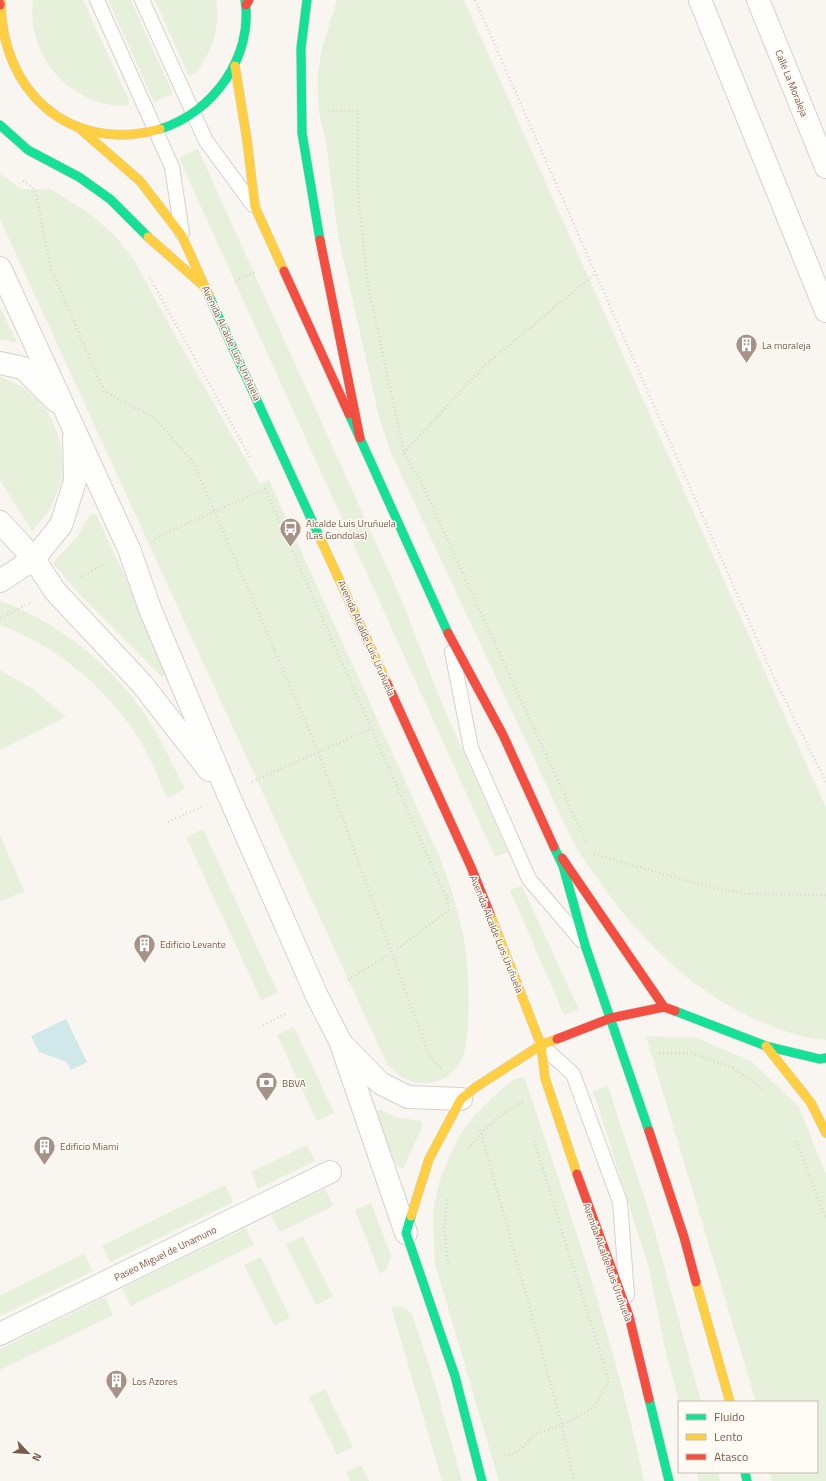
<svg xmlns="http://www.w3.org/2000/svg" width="826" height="1481" font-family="'Titillium Web',sans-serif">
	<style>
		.green { fill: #e7f0db }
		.water { fill: #d0e8ea }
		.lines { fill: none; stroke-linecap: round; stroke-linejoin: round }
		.lane-casing { stroke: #d7d1cb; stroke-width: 16 }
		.street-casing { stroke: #d7d1cb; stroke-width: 24 }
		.fast-casing { stroke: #d9d2cb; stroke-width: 10 }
		.slow-casing { stroke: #d9d2cb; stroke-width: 10 }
		.jam-casing { stroke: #d9d2cb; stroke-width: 10 }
		.path { stroke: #dcd5d0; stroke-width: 2.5; stroke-dasharray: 1 3; stroke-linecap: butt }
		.lane { stroke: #fefefd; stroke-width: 14 }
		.street { stroke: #fefefd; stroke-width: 22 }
		.fast { stroke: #16e098; stroke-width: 9 }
		.slow { stroke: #ffcf43; stroke-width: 9 }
		.jam { stroke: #f24e42; stroke-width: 9 }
		.labels { text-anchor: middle; stroke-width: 3; stroke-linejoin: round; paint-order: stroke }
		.street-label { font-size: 10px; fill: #7a5c4d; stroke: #fffaf3 }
		.poi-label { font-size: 10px; fill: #7a5c4d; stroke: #fffaf3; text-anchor: start }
	</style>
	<rect width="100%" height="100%" fill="#f9f5f0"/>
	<g class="green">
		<path d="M33,0H83L129,101V104L126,106C70,106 26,56 33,0Z"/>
		<path d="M108,0H131L173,94L154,102Z"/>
		<path d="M155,0H216C220,23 215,43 203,62C200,68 196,74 190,76L188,74Z"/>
		<path d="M337,0H464L826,808V1040C805,1039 784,1031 764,1023C679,988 621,918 573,842L392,455L379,417L338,235L326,142L319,112L317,79L322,48Z"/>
		<path d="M198,149L400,596L440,699L508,852L495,857L179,158Z"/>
		<path d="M0,174L21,189L45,190L49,188L89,213L114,235L134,260L182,348L260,484L269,480L439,856C450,885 460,915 465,946C469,973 471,1027 464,1053C460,1066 448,1079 435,1082C414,1086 401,1079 387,1064L0,219Z"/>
		<path d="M0,307L17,342L0,340Z"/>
		<path d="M0,377C43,391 66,430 62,475C61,484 55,498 51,507C47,515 38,523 32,531L0,480Z"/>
		<path d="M90,514H96L169,672L162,677L82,597L53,563L77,537Z"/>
		<path d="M0,601C58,621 120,671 151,724C164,745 174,768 185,789L167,798C158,777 150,756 138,737C107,688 55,645 0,625Z"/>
		<path d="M0,670L33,689L66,717L0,750Z"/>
		<path d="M203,829L278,993L261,1000L186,837Z"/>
		<path d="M0,835L24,891L0,902Z"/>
		<path d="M522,886L579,1010L564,1015L510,890Z"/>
		<path d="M294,1027L334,1113L317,1121L277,1035Z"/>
		<path d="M646,1036L697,1038L751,1061L799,1107L826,1174V1481H772L770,1472H817V1402H756Z"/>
		<path d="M524,1077C570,1210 615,1343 644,1481H499L435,1264L433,1213L439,1183L446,1164L460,1135L471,1119L494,1096L513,1080Z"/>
		<path d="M608,1086L653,1225L701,1402H679L666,1353L648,1265L593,1091Z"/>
		<path d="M380,1109L395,1117L420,1121L423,1125L403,1169L397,1166L375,1114Z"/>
		<path d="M307,1145L315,1161L258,1189L251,1172Z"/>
		<path d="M225,1185L233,1202L110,1262L102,1246Z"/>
		<path d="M325,1189L333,1206L280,1232L271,1215Z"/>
		<path d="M371,1203L391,1255L387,1269L380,1274L355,1210Z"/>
		<path d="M246,1228L254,1245L131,1306L122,1288Z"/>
		<path d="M303,1236L333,1296L316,1305L286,1244Z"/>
		<path d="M84,1254L93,1271L0,1316V1296Z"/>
		<path d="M261,1257L290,1318L274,1325L244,1265Z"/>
		<path d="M105,1297L113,1315L0,1370V1349Z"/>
		<path d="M391,1306L404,1307L412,1314L432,1374L462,1481H442Z"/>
		<path d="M325,1389L353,1447L337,1455L309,1397Z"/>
		<path d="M361,1465L369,1481H350L346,1472Z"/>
		<path d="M697,1472H718L720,1481H699Z"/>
	</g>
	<path class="water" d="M66,1019L87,1062L71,1070L67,1062L39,1052L31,1036Z"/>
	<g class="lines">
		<defs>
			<g id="lane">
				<path d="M97,0L172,167L182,233"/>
				<path d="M142,0L206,141L253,205"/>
				<path d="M452,652L471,748L529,879L581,940"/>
				<path d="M541,1045L573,1074L620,1202L627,1295"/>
			</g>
			<g id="street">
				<path d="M700,0L826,311"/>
				<path d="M758,0L826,167"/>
				<path d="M0,268L129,549L150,609L228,794L317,996L340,1041L406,1233"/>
				<path d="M0,363L23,368L56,401"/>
				<path d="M0,522L34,559L55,591L142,684L209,770"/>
				<path d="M0,581L34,559L61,525L75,481L74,437"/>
				<path d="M345,1047L380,1083L408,1097L461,1099"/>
				<path d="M0,1334L330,1172"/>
			</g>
			<g id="fast">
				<path d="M307,0L301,48L302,133L320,240"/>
				<path d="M0,125L28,150L79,177L110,199L148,237"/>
				<path d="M160,129C213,113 254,56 245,0"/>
				<path d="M209,296L320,538"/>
				<path d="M349,414L448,633"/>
				<path d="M554,847L563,866L585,945L649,1131"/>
				<path d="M675,1011L766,1046L820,1059L826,1058"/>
				<path d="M411,1216L406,1233L455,1376L482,1481"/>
				<path d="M649,1399L669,1481"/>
				<path d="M745,1472L747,1481"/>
			</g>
			<g id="slow">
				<path d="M1,0C0,90 69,155 160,129"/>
				<path d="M235,66L247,140L255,207L284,271"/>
				<path d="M78,127L140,181L182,236L209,296"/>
				<path d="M148,237L206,288"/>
				<path d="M320,538L387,683"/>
				<path d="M490,914L541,1045L545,1078L577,1174"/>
				<path d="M766,1046L811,1103L826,1133"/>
				<path d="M411,1216L429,1159L461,1099L476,1087L541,1045L557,1039"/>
				<path d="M696,1282L730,1402"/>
			</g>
			<g id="jam">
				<path d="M0,4V5"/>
				<path d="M246,5L249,0"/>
				<path d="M320,240L360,438"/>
				<path d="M284,271L349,414"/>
				<path d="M448,633L503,735L554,847"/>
				<path d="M387,683L471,867L490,914"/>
				<path d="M562,858L664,1007"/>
				<path d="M557,1039L611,1018L664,1007L675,1011"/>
				<path d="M649,1131L684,1237L696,1282"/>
				<path d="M577,1174L629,1316L649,1399"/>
			</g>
		</defs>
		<use href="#lane" class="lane-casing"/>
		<use href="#street" class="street-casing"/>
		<use href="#fast" class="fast-casing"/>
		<use href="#slow" class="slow-casing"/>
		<use href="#jam" class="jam-casing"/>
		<g class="path">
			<path d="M475,0L775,680L826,782"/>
			<path d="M329,111H358V192L367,280L404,453L422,484L586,842"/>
			<path d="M23,181L32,187L36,193L51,269L104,391L156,419L194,464L318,751L429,1055L442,1070"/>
			<path d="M150,278L251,459"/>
			<path d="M235,281L255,272"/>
			<path d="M404,453L485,365L595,274"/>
			<path d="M155,538L265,489L446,897"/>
			<path d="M81,577L104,564"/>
			<path d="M0,618L30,603"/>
			<path d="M252,782L370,729"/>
			<path d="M168,822L203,806"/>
			<path d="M594,854L705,886L747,894L826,895"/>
			<path d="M397,949L449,910L446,897L452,894"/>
			<path d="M348,980L386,956"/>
			<path d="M263,1025L287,1013"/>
			<path d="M659,1053H691L733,1068L763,1089"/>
			<path d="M477,1127L481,1132L562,1425L574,1481"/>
			<path d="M796,1141L826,1219"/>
			<path d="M468,1149C486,1127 498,1116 522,1102L523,1104"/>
			<path d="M448,1264L444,1230L448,1197"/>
			<path d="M505,1456L518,1452L535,1434L562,1425L593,1408L609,1381L533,1138"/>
		</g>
		<use href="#lane" class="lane"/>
		<use href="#street" class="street"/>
		<use href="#fast" class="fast"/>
		<use href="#slow" class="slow"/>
		<use href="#jam" class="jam"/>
	</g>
	<defs>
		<symbol id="building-pin" viewBox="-11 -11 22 30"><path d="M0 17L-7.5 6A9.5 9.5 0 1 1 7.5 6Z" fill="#a69286" stroke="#fffaf3"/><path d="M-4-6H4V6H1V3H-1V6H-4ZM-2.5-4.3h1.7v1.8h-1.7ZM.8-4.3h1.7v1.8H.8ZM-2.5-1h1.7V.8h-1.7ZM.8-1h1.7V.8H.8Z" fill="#fff"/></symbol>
		<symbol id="bus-pin" viewBox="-11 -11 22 30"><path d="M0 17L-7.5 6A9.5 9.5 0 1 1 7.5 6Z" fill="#a69286" stroke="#fffaf3"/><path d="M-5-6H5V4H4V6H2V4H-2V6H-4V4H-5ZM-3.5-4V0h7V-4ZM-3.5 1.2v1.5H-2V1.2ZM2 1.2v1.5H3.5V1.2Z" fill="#fff"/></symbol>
		<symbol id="bank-pin" viewBox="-11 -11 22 30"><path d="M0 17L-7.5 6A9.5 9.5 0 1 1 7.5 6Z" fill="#a69286" stroke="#fffaf3"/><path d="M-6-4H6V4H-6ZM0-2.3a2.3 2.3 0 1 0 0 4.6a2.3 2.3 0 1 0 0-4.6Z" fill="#fff"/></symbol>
	</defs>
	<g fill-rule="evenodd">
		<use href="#building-pin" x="734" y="332" width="25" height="34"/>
		<use href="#bus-pin" x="278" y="516" width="25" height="34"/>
		<use href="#building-pin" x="132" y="932" width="25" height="34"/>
		<use href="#bank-pin" x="254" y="1070" width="25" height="34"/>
		<use href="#building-pin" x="32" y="1134" width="25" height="34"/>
		<use href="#building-pin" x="104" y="1368" width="25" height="34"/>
	</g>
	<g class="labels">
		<g class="street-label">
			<text transform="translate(792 83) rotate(68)" y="4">Calle La Moraleja</text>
			<text transform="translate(232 343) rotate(65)" y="4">Avenida Alcalde Luis Uruñuela</text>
			<text transform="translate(367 638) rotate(66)" y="4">Avenida Alcalde Luis Uruñuela</text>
			<text transform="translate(497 934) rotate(68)" y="4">Avenida Alcalde Luis Uruñuela</text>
			<text transform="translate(165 1253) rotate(-26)" y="4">Paseo Miguel de Unamuno</text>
			<text transform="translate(608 1262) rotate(70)" y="4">Avenida Alcalde Luis Uruñuela</text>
		</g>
		<g class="poi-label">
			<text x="762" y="349">La moraleja</text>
			<text x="306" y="527">Alcalde Luis Uruñuela<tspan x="306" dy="12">(Las Gondolas)</tspan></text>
			<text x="160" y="948">Edificio Levante</text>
			<text x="282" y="1087">BBVA</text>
			<text x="60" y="1150">Edificio Miami</text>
			<text x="132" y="1385">Los Azores</text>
		</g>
	</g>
	<rect x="678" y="1401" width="140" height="72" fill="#fffaf3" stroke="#cabbb1"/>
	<rect x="686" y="1414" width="20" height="6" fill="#16e098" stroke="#cabbb1"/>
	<text x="714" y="1421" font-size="12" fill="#7a5c4d">Fluido</text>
	<rect x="686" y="1434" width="20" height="6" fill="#ffcf43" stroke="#cabbb1"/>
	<text x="714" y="1441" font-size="12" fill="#7a5c4d">Lento</text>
	<rect x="686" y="1454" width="20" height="6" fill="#f24e42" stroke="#cabbb1"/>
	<text x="714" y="1461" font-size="12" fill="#7a5c4d">Atasco</text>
	<g transform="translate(28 1453) rotate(115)" stroke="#fffaf3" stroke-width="3" paint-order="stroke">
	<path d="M0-3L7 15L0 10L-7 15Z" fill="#7a5c4d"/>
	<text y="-6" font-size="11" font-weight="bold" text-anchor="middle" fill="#7a5c4d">N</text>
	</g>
</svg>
